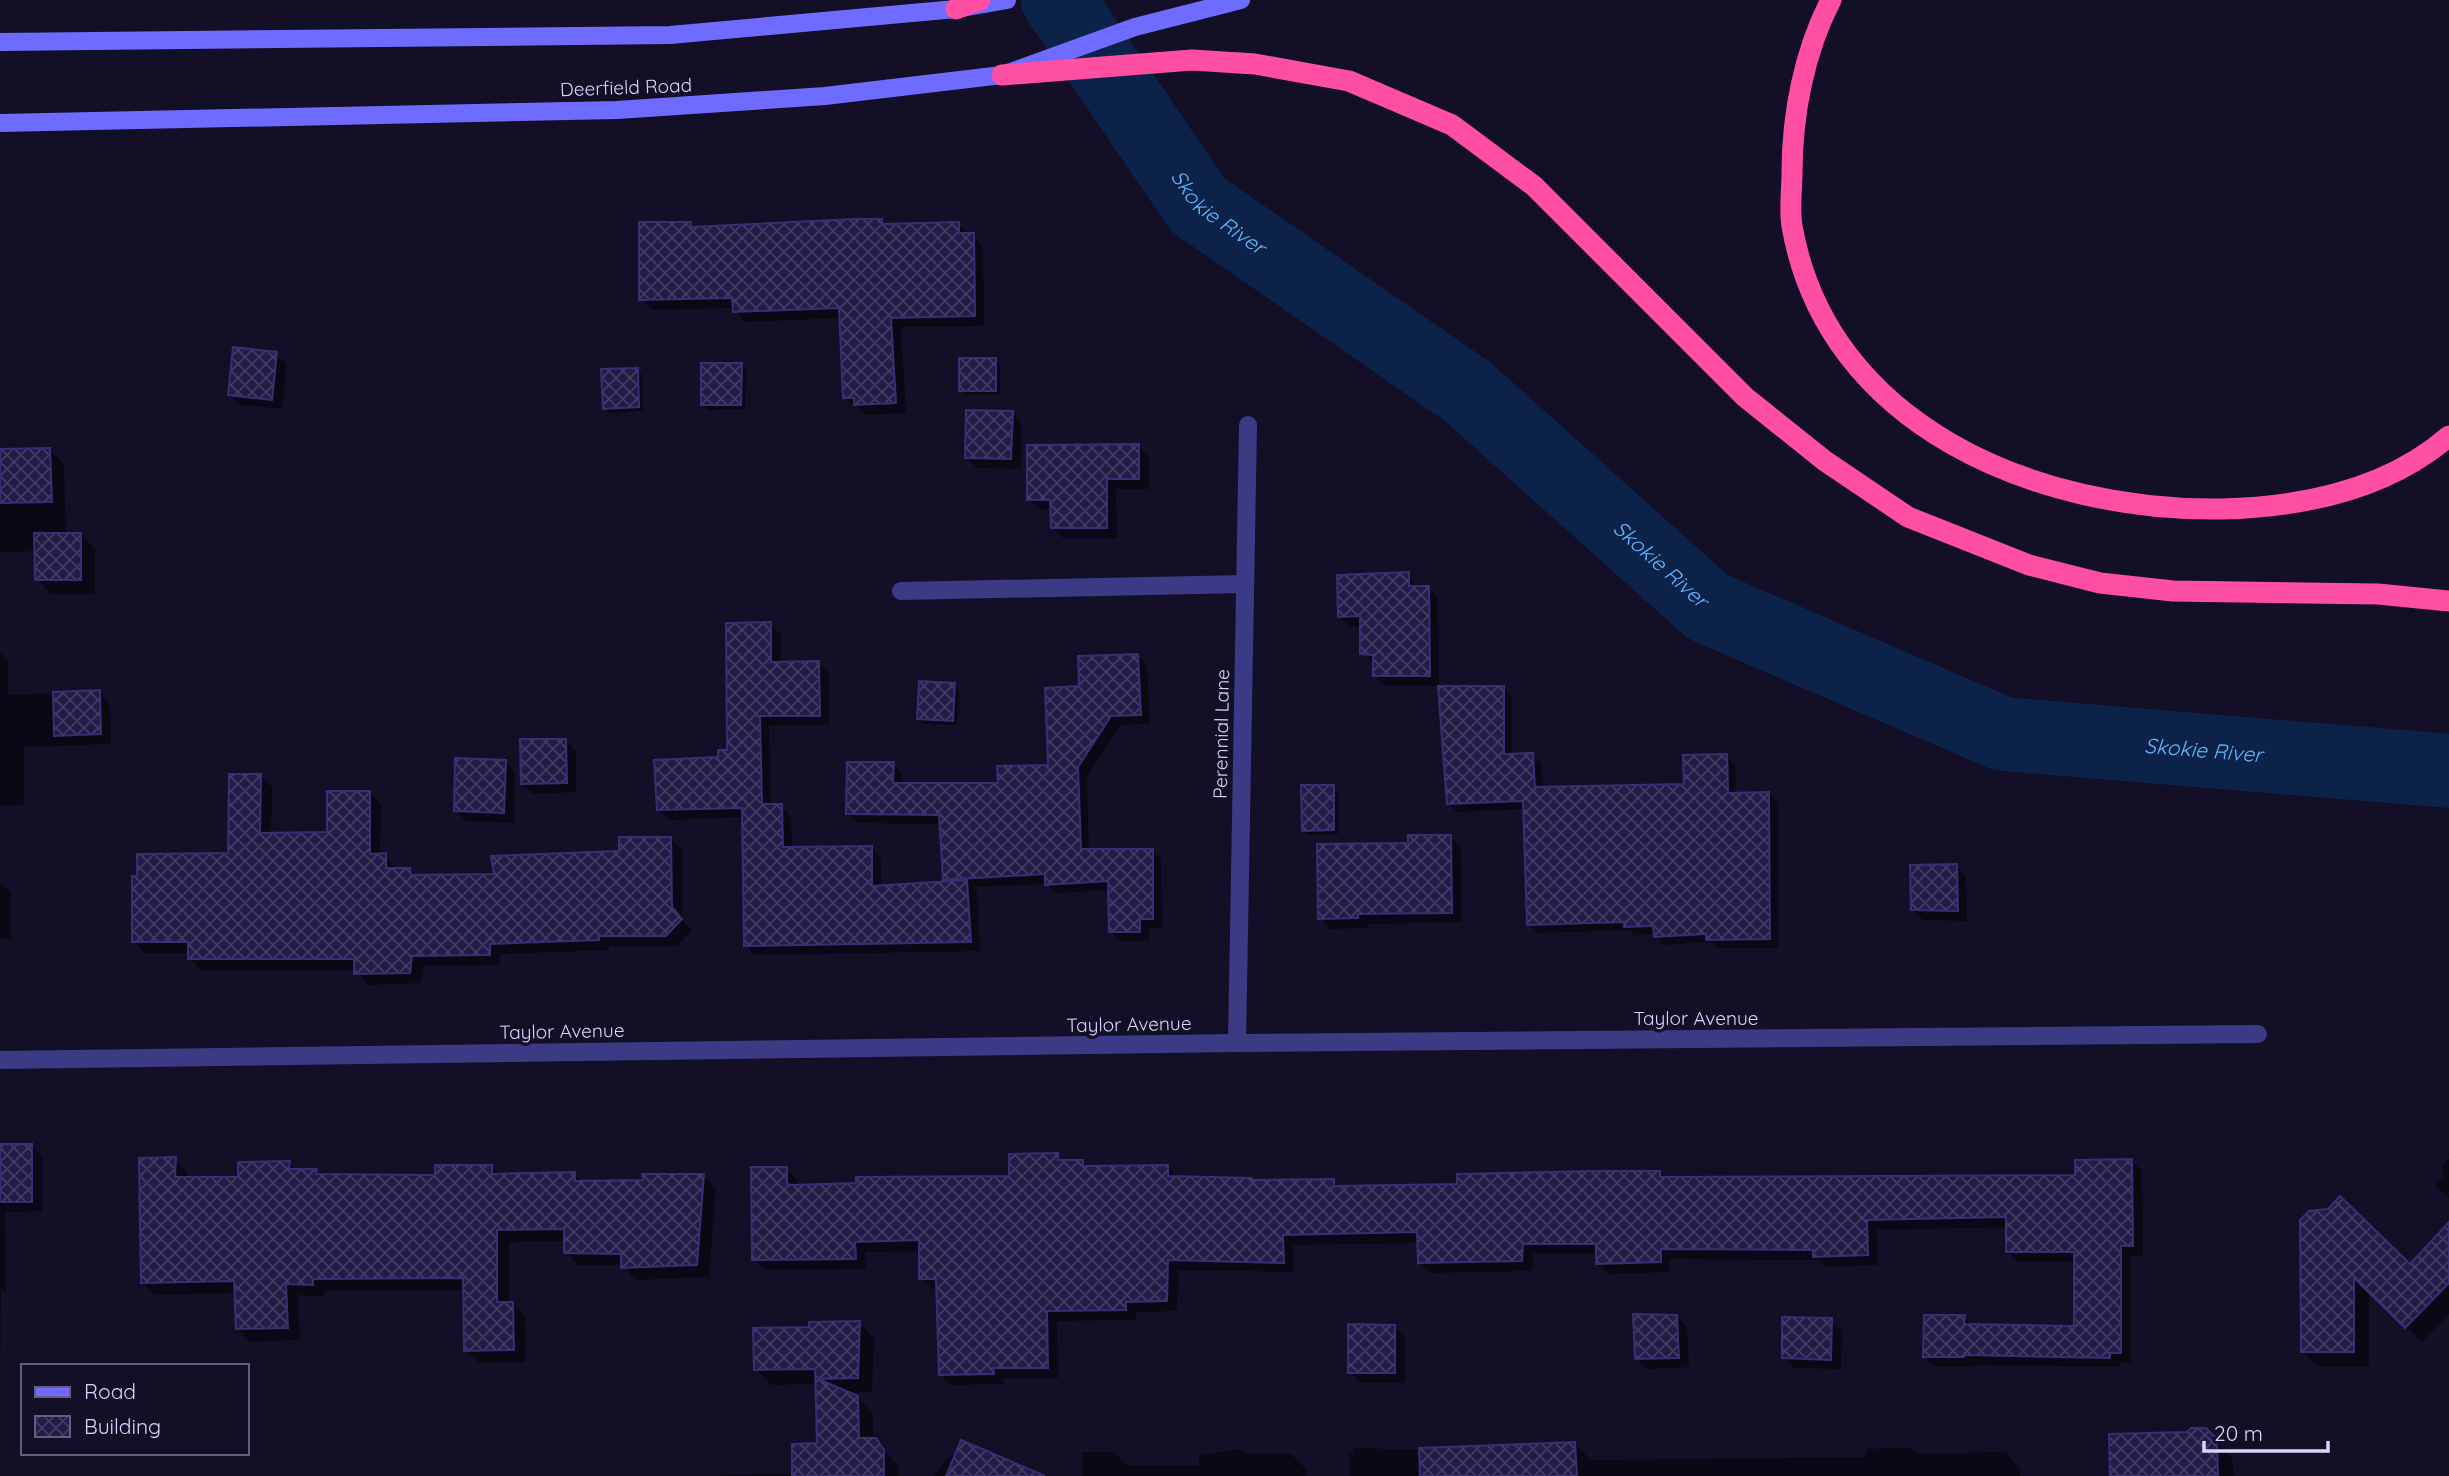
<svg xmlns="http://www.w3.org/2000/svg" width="2449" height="1476" font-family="Quicksand,sans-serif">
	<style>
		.shadow { fill: #0007 }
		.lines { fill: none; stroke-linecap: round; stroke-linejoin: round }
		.river { stroke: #0c2248; stroke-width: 74 }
		.building { fill: url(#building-cross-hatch); stroke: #3b2d73; stroke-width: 2 }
		.lane { stroke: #3d3a85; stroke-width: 18 }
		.street { stroke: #3d3a85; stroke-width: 18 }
		.secondary { stroke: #6f6bff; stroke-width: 18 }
		.highway { stroke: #ff4fa3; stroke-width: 21 }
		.labels { text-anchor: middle; stroke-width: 7; stroke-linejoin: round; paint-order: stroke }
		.street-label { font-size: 19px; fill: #d9d4ff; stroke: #130f26 }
		.water-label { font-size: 21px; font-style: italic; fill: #62b6ff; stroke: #130f26 }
	</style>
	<defs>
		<pattern id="building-cross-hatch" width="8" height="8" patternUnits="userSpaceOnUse" patternTransform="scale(1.75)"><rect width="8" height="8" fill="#241b47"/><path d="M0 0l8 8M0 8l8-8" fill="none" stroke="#433b63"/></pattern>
	</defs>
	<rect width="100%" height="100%" fill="#130f26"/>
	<g class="shadow">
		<path d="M881,221L886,225L958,224L983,245L984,326L901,327L906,413L866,415L845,397L841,318L745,322L734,308L652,310L641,299L690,223L696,229Z"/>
		<path d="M276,354L287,365L282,409L240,405L230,394Z"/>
		<path d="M995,360L1000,365V395H966L961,391Z"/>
		<path d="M741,365L746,369L745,409L708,410L703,405Z"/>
		<path d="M637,370L642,375L643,411L609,413L604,408Z"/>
		<path d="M1012,413L1022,423L1021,469L977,468L967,458Z"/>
		<path d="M1138,446L1149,457V489H1116L1117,538H1063L1053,528L1052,509L1040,510L1029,499Z"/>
		<path d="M50,450L64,465L66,535H80L95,549V594H51L37,580L36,551L0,552V451Z"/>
		<path d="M1408,574L1419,588L1428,587L1438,598L1439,686H1385L1375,676V664L1362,653V627H1350L1340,617Z"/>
		<path d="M770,624L781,634V663H819L829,673V725H769L771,806H781L791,816L792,849L871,848L881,858V887L949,883L945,879L942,824L858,823L848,813L893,764L902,774V785H1000L1050,767L1080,688L1138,656L1147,665L1150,724L1120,725L1087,777L1089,850H1152L1161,860L1162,927L1149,928V941H1120L1111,932L1110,890L1057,893L1047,884L972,887L977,892L980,951L755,955L745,945L744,817L668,820L658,810L728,751Z"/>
		<path d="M0,652L8,661V695L99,692L110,703L111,744L24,747V805L0,806Z"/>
		<path d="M954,685L959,690L957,725L923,724L919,719Z"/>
		<path d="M1503,688L1512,697V755L1532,754L1541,763L1543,789L1685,786L1726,756L1735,765L1736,795L1769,794L1778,803V948H1717L1711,942L1664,945L1655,934L1635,936L1629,930L1538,933L1529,924L1526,809L1457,812L1448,803Z"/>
		<path d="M565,740L576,751V792L533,794L523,783Z"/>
		<path d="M505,762L515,772L514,823L466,821L456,811Z"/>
		<path d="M261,776L272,787L271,835L328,834L370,793L381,804L380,855H385L396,870L410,869L417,877L496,876L621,852L671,839L682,850V920L692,931L677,946H609V950L500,954V965L423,966L421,983L367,985L356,970H201L190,959V953H145L134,942L230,855Z"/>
		<path d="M1333,787L1338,792V834L1308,835L1303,830Z"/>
		<path d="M1451,837L1461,847L1462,922L1367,924L1368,928L1330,929L1320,918L1410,844Z"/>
		<path d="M1956,866L1966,876L1967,921L1923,920L1912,910Z"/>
		<path d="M0,882L11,892V939H0Z"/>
		<path d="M0,1146H31L42,1156V1211L5,1212L6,1291H1L0,1393Z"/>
		<path d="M1057,1155L1064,1162H1082L1088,1168L1167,1166L1178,1178L1254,1182L1333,1181L1340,1187L1459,1185L1660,1173L1666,1179L2077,1177L2132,1161L2142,1171L2143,1256H2131V1363H2120V1367L1974,1365V1367H1936L1925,1357L1964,1317L1972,1326L2076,1328V1262H2018L2008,1252V1227L1877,1230L1878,1265L1826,1267L1819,1260L1670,1259V1272L1609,1274L1598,1263V1254H1533L1532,1271L1430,1273L1420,1263L1419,1243L1293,1245L1294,1272L1178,1270L1177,1311L1136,1312V1320L1057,1321L1058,1378H1003L1004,1384L952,1385L941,1375L938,1289H932L921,1278V1251L865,1252L866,1269L765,1270L754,1259L786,1169L797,1180V1187L1011,1178Z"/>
		<path d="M2449,1158V1199L2434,1185L2443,1177V1164Z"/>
		<path d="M175,1159L187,1172V1179H240L289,1163L297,1171L316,1170L322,1176H437L491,1167L500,1175L574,1174L583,1183L644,1182L703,1175L716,1188L709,1277L635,1280L623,1265H578L566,1253V1241L509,1242V1304L513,1303L525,1316L526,1362L479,1363L466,1351L465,1290L325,1291L324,1296L298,1295L300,1340L250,1342L238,1330L236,1293L155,1295L142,1282Z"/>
		<path d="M2449,1225V1314L2422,1342L2369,1291V1367H2318L2302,1351L2300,1234L2410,1267Z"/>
		<path d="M1676,1316L1687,1327L1689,1367L1647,1369L1637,1358Z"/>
		<path d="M1831,1320L1842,1331L1841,1369L1794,1368L1783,1358Z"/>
		<path d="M859,1323L874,1338L872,1392L846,1393L857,1398L873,1413V1440L899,1466V1476H693L794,1474L818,1445L817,1384L771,1385L756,1370L811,1329Z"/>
		<path d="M1394,1326L1405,1337V1383H1360L1350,1372Z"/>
		<path d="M2205,1430L2232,1457L2234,1476H2112L2188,1434Z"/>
		<path d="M1575,1444L1591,1460L1866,1457V1449L1910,1448L1917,1454L2005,1452L2020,1468V1476H1349V1453H1353V1448L1423,1450Z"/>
		<path d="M1241,1449L1249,1454H1291L1307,1470V1476H1082V1452H1114L1127,1465H1199V1455Z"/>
		<path d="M958,1453L1018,1476H934L945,1460Z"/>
	</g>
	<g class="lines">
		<path class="river" id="s1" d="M1058,0L1198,205L1468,392L1708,607L2003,734L2449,771"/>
	</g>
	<g class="building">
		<path d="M855,219H882V224L959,222V233H974L975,316L891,318L896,403L854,405V398H843L839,308L733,312L732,298L639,300V222H691V227Z"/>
		<path d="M233,347L277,352L272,400L228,395Z"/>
		<rect x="959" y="358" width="37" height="33"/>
		<path d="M701,363H742L741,405H701Z"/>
		<path d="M638,368L639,407L603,409L601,369Z"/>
		<path d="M966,410L1013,411L1011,459L965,458Z"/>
		<path d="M1139,444V479H1107V528H1051L1050,500H1027V445Z"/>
		<path d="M50,448L52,502L0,503V449Z"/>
		<path d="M34,533H81V580H35Z"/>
		<path d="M1409,572V586H1429L1430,676H1373V655L1360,654V616L1338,617L1337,575Z"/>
		<path d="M771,622V662L819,661L820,716H760L762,804H782L783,847L872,846V886L967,880L971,942L744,946L742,808L657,810L654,760L718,757V750H727L726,623Z"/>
		<path d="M1138,654L1141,715L1111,716L1078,767L1081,849H1153V919H1140V932H1109L1108,881L1045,885V874L943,880L939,815L846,814L847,762H894L893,783H998L997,766L1048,765L1045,688L1079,686L1078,656Z"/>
		<path d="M919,681L955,683L953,721L917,719Z"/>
		<path d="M1438,686H1504V754L1533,753L1535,787L1684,784L1683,755L1727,754L1728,793L1769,792L1770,939L1706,940V934L1654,937L1653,926L1624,927V922L1527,925L1523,801L1447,804Z"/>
		<path d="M100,690L101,734L54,736L53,692Z"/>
		<path d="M520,739H566L567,783L521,784Z"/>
		<path d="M455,758L506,760L504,813L454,811Z"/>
		<path d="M229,774H261L260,833L327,832V791H370V854L386,853V868H410L411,875L494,874L491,856L619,851V837H671L672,907L682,919L666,936H599V940L490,944V955L412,956L410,973L354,974V959H188V942H132V876H137V854L228,853Z"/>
		<path d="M1301,785H1334V830L1302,831Z"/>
		<path d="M1408,835H1451L1452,913L1358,914V918L1318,919L1317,844L1408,843Z"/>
		<path d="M1957,864L1958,911L1911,910L1910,865Z"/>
		<rect x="0" y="1144" width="32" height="58"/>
		<path d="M1058,1153V1160H1083V1166L1168,1165V1176L1252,1178V1180L1334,1179V1186L1457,1184V1174L1596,1171H1660V1177L2075,1175V1160L2132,1159L2133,1246H2121V1353H2110V1358L1964,1355V1357H1923L1924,1315H1965L1964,1324L2074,1326V1252H2006V1217L1867,1220L1868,1255L1813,1257V1250L1661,1249V1262L1596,1264V1244H1523L1522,1261L1418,1263L1417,1232L1283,1235L1284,1263L1168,1260L1167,1301L1126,1302V1310L1047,1311L1048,1368H993L994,1374L939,1375L936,1279H919V1240L855,1242L856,1259L752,1260L751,1167H787V1184L792,1185L856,1183V1177L1009,1176V1154Z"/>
		<path d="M176,1157L175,1177H238V1162L290,1161L289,1169H317L316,1174L435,1175V1165H492V1174L575,1172V1181L643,1180L642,1174H704L697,1265L621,1268V1254L564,1253V1229L497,1230V1302H513L514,1350L464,1351L463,1278L313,1279V1285L286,1284L288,1328L236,1329L234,1281L141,1283L139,1158Z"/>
		<path d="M2340,1196L2410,1264L2449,1222V1283L2405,1328L2354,1278V1352H2301L2300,1220L2309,1211L2328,1209Z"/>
		<path d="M1633,1314L1677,1315L1679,1358L1635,1359Z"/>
		<path d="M1782,1317L1832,1318L1831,1360L1782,1358Z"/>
		<path d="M860,1321L858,1378L818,1379L858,1396L859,1438H876L884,1450V1476H792V1444L817,1443L815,1369L754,1370L753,1328L809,1327V1322Z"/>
		<path d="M1348,1324L1395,1325V1373H1348Z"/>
		<path d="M2191,1428H2206L2217,1439L2218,1476H2110L2109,1434L2187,1432Z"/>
		<path d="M961,1440L1045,1476H946Z"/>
		<path d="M1575,1442L1577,1476H1420L1419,1448Z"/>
	</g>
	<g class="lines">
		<path class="lane" d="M901,591L1245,584"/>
		<g class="street">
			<path d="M1237,1043L1248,425"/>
			<path d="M0,1060L1237,1043L2258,1034"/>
		</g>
		<g class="secondary">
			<path d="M0,42L670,35L956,9L1007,0"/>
			<path d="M0,123L617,110L825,96L1002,75L1135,27L1241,0"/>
		</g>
		<g class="highway">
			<path d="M1831,0C1804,52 1792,115 1792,173C1792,190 1789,210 1792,226C1827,427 2039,512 2222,509C2301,507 2387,490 2449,436"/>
			<path d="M956,9L980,0"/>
			<path d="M1002,75L1192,60L1255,64L1349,81L1452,125L1534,186L1745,397L1825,461L1908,517L2029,565L2100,583L2173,591L2378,594L2449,601"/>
		</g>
	</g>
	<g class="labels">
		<g class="street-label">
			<text transform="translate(626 87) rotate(-2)" y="7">Deerfield Road</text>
			<text transform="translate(1221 734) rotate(-89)" y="7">Perennial Lane</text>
			<text x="1696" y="1025">Taylor Avenue</text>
			<text transform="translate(1129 1024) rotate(-1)" y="7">Taylor Avenue</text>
			<text transform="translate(562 1031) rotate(-1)" y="7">Taylor Avenue</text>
		</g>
		<g class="water-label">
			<text dy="7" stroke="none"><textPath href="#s1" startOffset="268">Skokie River</textPath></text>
			<text dy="7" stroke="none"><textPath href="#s1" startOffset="835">Skokie River</textPath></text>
			<text dy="7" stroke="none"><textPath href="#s1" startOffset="1421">Skokie River</textPath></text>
		</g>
	</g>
	<rect x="21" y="1364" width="228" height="91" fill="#130f26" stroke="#625e7d" stroke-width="2"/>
	<rect x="35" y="1387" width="35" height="10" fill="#6f6bff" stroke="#625e7d" stroke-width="2"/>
	<text x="84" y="1399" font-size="21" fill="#d9d4ff">Road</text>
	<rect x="35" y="1416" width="35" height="21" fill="url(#building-cross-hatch)" stroke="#625e7d" stroke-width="2"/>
	<text x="84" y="1434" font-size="21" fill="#d9d4ff">Building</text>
	<path d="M2204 1441v10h124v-10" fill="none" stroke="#d9d4ff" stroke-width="3.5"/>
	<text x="2214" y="1441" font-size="21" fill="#d9d4ff" stroke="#130f26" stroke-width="5" paint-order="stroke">20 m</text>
</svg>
